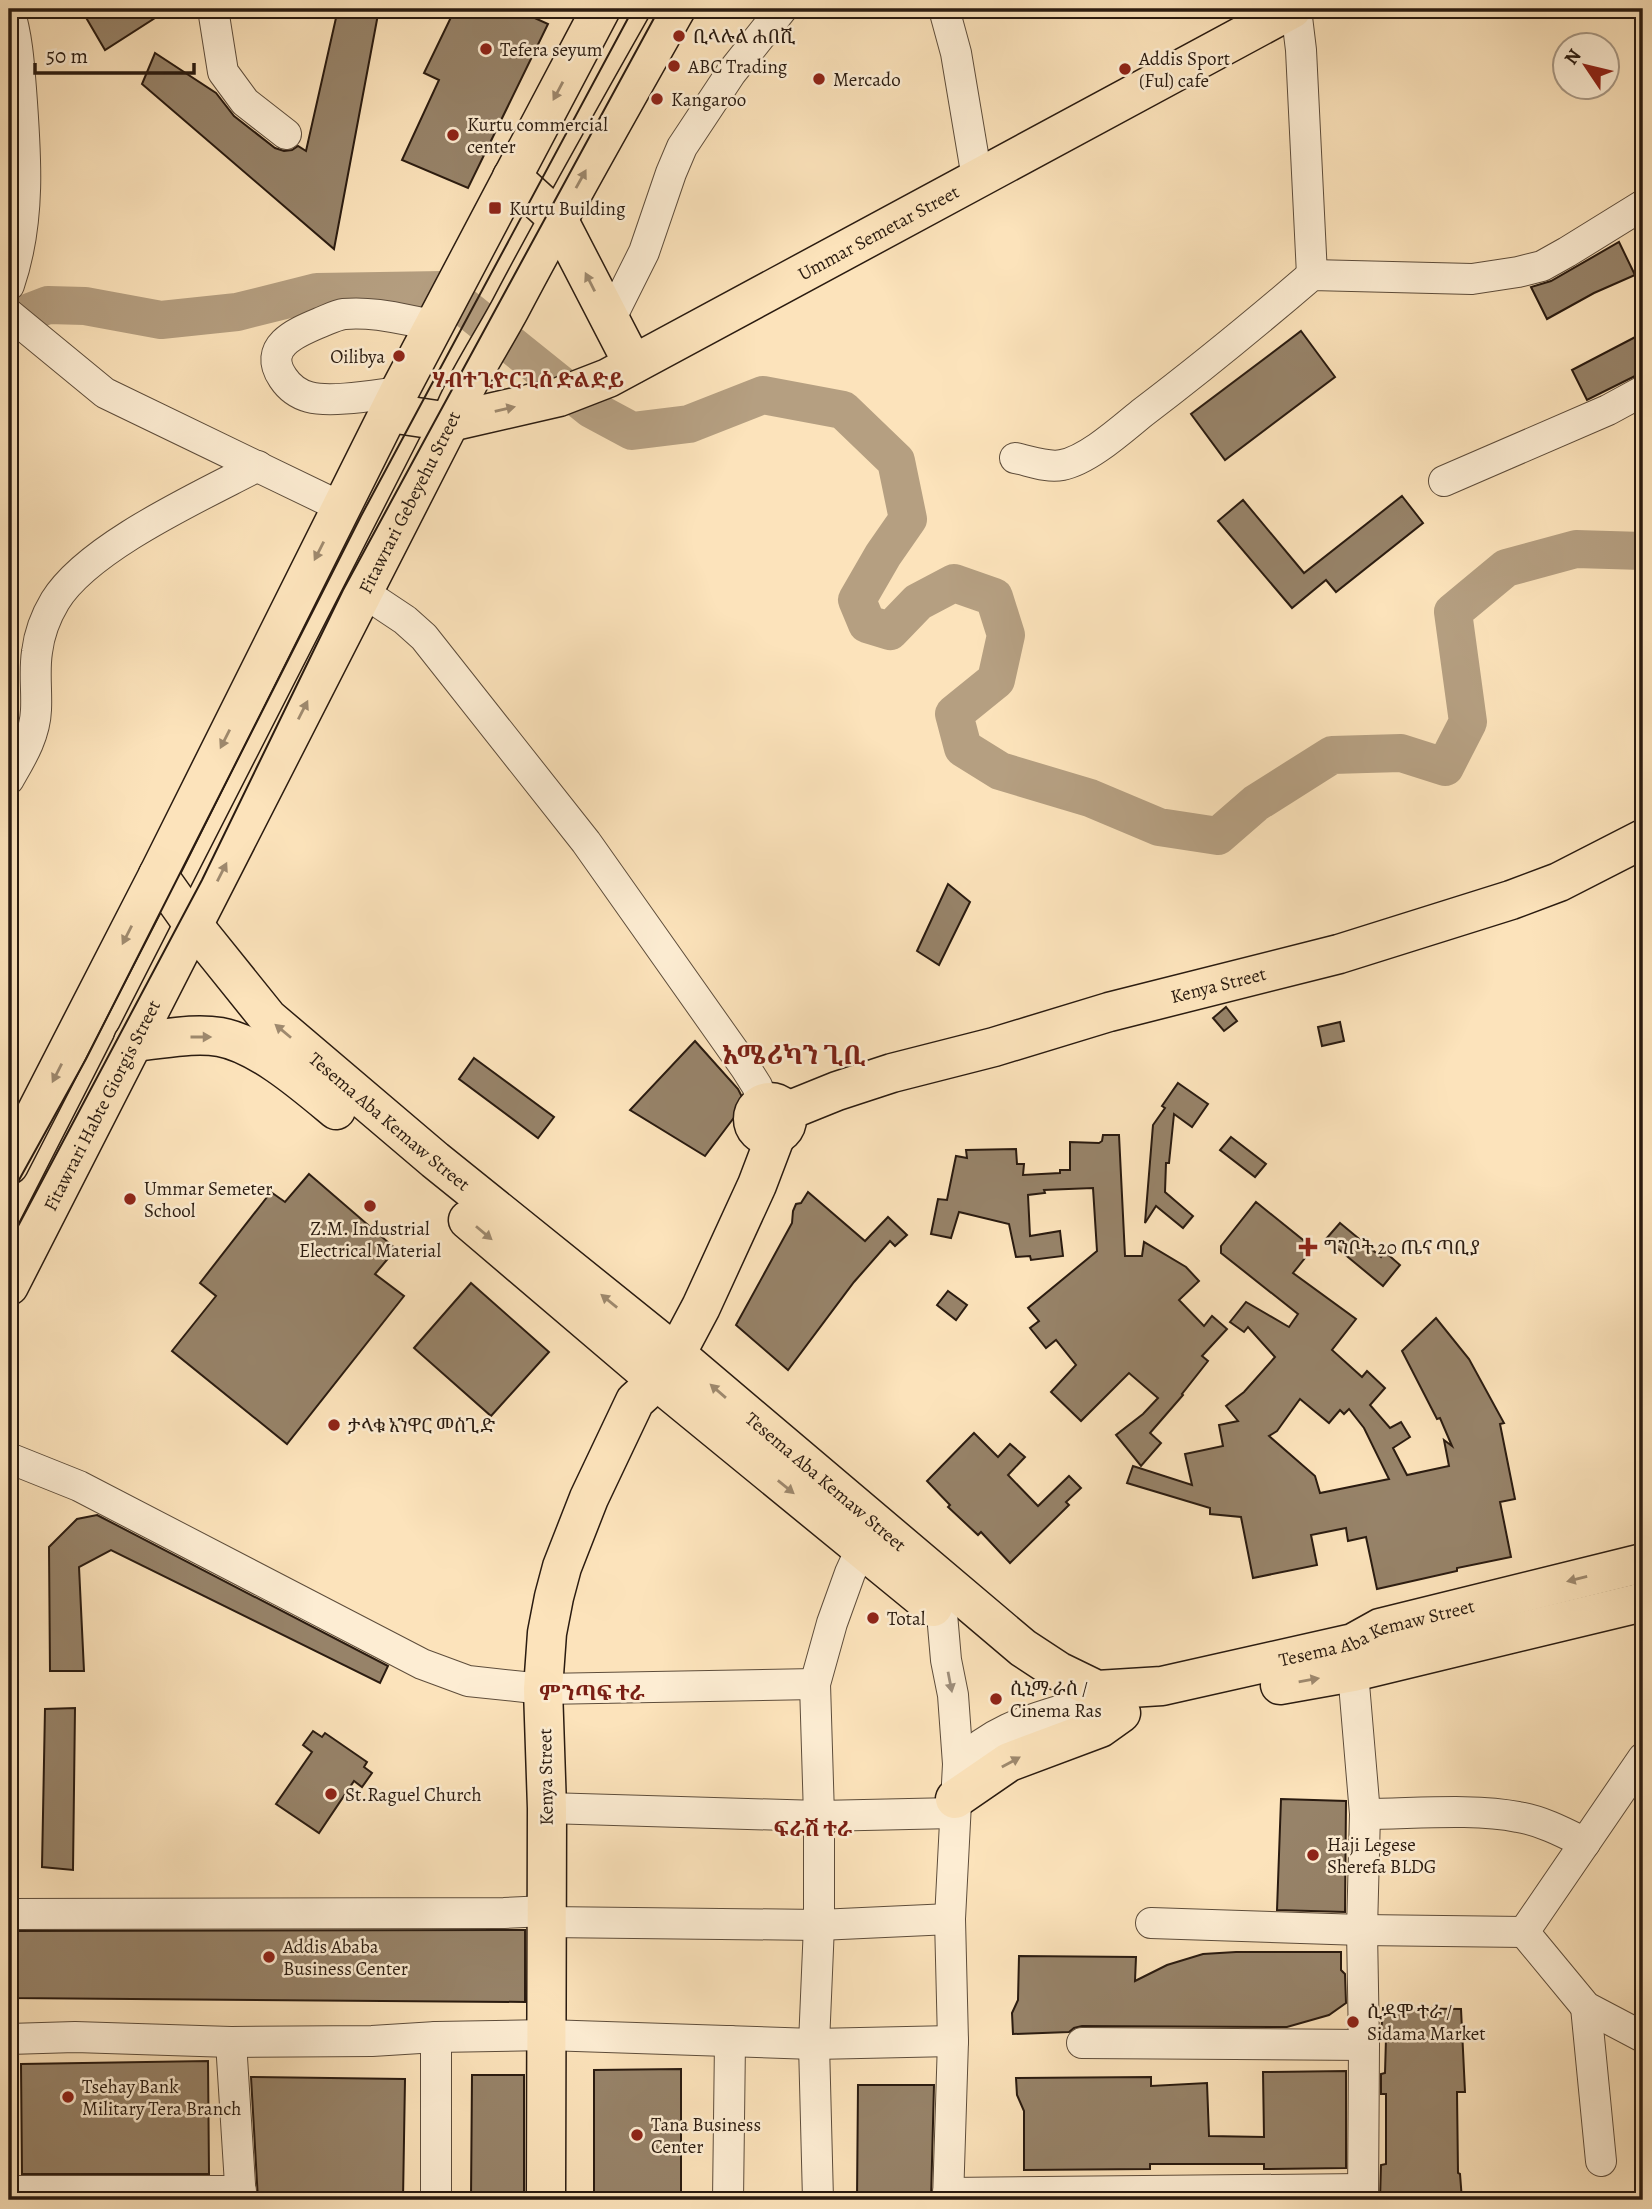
<svg xmlns="http://www.w3.org/2000/svg" width="1652" height="2209" font-family="Alegreya,'Noto Serif Ethiopic',serif">
	<style>
		.lines { fill: none; stroke-linecap: round; stroke-linejoin: round }
		.river { stroke: #b59f81; stroke-width: 38 }
		.building { fill: #978369; stroke: #2a1b10; stroke-width: 2; fill-rule: evenodd }
		.minor-casing { stroke: #5e4d3b; stroke-width: 32 }
		.major-casing { stroke: #2a1b10; stroke-width: 41 }
		.minor { stroke: #fdedd3; stroke-width: 30 }
		.major { stroke: #fce3bb; stroke-width: 38 }
		.tram { stroke: #2a1b10; stroke-width: 2 }
		.oneway { fill: #9e896e }
		.oneway2 { fill: #9e8e7b }
		.poi-dot { fill: #8f2418; stroke: #fdedd3; stroke-width: 2.5 }
		.labels { text-anchor: middle; stroke-width: 5; stroke-linejoin: round; paint-order: stroke }
		.poi-label { font-size: 19px; fill: #2a1b10; stroke: #fdedd3; text-anchor: start }
		.street-label { font-size: 19px; fill: #2a1b10; stroke: #fdedd3 }
		.neighbourhood-label { font-size: 21px; font-weight: bold; fill: #7a1f14; stroke: #fdedd3 }
		.district-label { font-size: 26px; font-weight: bold; fill: #7a1f14; stroke: #fdedd3 }
	</style>
	<rect width="100%" height="100%" fill="#fce3bb"/>
	<filter id="stains"><feTurbulence type="fractalNoise" baseFrequency=".00286" numOctaves="4"/><feColorMatrix values="0 0 0 0 .2 0 0 0 0 .09 0 0 0 0 .02 0 0 0 .5 -.17"/></filter>
	<radialGradient id="worn" r=".72"><stop offset=".6" stop-color="#630" stop-opacity="0"/><stop offset="1" stop-color="#630" stop-opacity=".3"/></radialGradient>
	<g class="lines">
		<path class="river" d="M9,320L48,305L85,306L161,320L237,312L317,292L443,290L591,409L632,431L689,424L763,395L843,410L896,461L908,519L883,555L857,600L867,624L890,631L918,602L954,583L994,597L1006,635L996,680L954,714L963,748L1000,771L1090,798L1159,827L1218,836L1256,803L1332,755L1401,753L1445,767L1468,722L1453,612L1506,568L1576,549L1643,551"/>
	</g>
	<g class="building">
		<path d="M81,9H169L105,50Z"/>
		<path d="M338,9H379L334,249L142,84L155,53L216,93L234,116L275,148L284,151L292,150L298,146L306,151Z"/>
		<path d="M455,9H515L548,24L468,188L402,160L439,80L424,73Z"/>
		<path d="M1619,242L1635,275L1594,293L1547,319L1531,287L1551,281Z"/>
		<path d="M1301,331L1335,377L1225,460L1191,414Z"/>
		<path d="M1643,333V374L1635,376L1587,400L1572,370Z"/>
		<path d="M1402,496L1423,523L1336,592L1326,580L1292,608L1218,521L1243,500L1304,573Z"/>
		<path d="M948,884L970,902L939,965L917,951Z"/>
		<path d="M1226,1007L1237,1021L1224,1031L1213,1018Z"/>
		<path d="M1340,1022L1344,1041L1322,1046L1318,1027Z"/>
		<path d="M695,1041L738,1089L745,1103L705,1156L630,1110Z"/>
		<path d="M474,1058L554,1117L538,1138L459,1079Z"/>
		<path d="M1178,1083L1208,1104L1192,1127L1174,1114L1169,1163H1166L1165,1192L1193,1216L1183,1228L1156,1206L1145,1223L1153,1125L1165,1108L1162,1106Z"/>
		<path d="M1103,1135H1119L1125,1256H1142L1144,1242L1186,1267L1199,1281L1179,1300L1204,1326L1212,1316L1227,1329L1202,1356L1208,1361L1182,1394L1183,1395L1150,1433L1161,1443L1141,1466L1116,1435L1143,1414L1158,1398L1129,1373L1081,1421L1051,1392L1076,1365L1056,1340L1046,1348L1030,1328L1039,1321L1028,1308L1097,1251L1093,1188L1044,1190L1045,1193L1028,1195L1030,1236L1060,1231L1063,1256L1031,1260L1030,1256L1016,1257L1009,1224L959,1212L951,1238L931,1234L938,1199L947,1200L956,1156L967,1158L966,1150L1016,1149L1017,1164H1024L1023,1175L1060,1173V1170H1070V1142L1099,1143L1102,1141Z"/>
		<path d="M1231,1137L1266,1164L1255,1177L1220,1150Z"/>
		<path d="M309,1174L396,1249L375,1274L404,1296L287,1444L172,1351L216,1296L200,1283L271,1192L285,1202Z"/>
		<path d="M808,1192L865,1241L888,1217L907,1235L895,1246L890,1241L854,1282L788,1370L736,1325L792,1223L793,1211L796,1204L801,1203Z"/>
		<path d="M1256,1202L1313,1248L1293,1273L1356,1319L1332,1350L1362,1377L1367,1371L1385,1388L1370,1405L1390,1428L1401,1422L1410,1437L1393,1448L1407,1475L1449,1466L1444,1440L1452,1446L1440,1418L1437,1419L1402,1351L1436,1318L1469,1359L1504,1423L1500,1424L1515,1499L1500,1502L1511,1557L1457,1568V1571L1377,1589L1366,1537L1348,1541L1346,1528L1311,1535L1317,1565L1253,1578L1241,1517L1210,1514V1508L1127,1483L1133,1466L1192,1485L1185,1454L1223,1446L1219,1425L1238,1421L1226,1406L1244,1392L1275,1357L1248,1327L1244,1332L1230,1322L1246,1302L1289,1327L1298,1314L1221,1253V1246ZM1300,1399L1329,1423L1340,1410L1344,1414L1349,1409L1364,1428L1389,1479L1320,1493L1315,1476L1269,1436L1277,1431Z"/>
		<path d="M1340,1223L1381,1257L1385,1252L1400,1265L1383,1286L1326,1239Z"/>
		<path d="M471,1283L549,1352L491,1416L414,1348Z"/>
		<path d="M948,1291L967,1305L956,1320L937,1305Z"/>
		<path d="M974,1433L998,1457L1010,1444L1025,1457L1008,1475L1038,1506L1069,1476L1081,1488L1066,1502L1069,1505L1010,1563L981,1532L978,1535L948,1507L950,1505L927,1481Z"/>
		<path d="M97,1515L388,1666L380,1683L111,1550L79,1567L84,1671H50L49,1547L77,1519Z"/>
		<path d="M75,1708L73,1870L42,1867L45,1709Z"/>
		<path d="M313,1731L322,1737L325,1733L367,1762L364,1767L372,1773L362,1787L354,1781L319,1833L276,1804L312,1752L303,1745Z"/>
		<path d="M1281,1799L1346,1801L1345,1912L1277,1910Z"/>
		<path d="M504,1930H525V2002L9,1998V1931Z"/>
		<path d="M1236,1952H1341V1970L1345,1974L1346,2003L1329,2015L1287,2027L1082,2026L1074,2028L1069,2032L1013,2034L1012,2013L1018,2000L1019,1956L1136,1957L1135,1981L1167,1965L1203,1954Z"/>
		<path d="M1383,2008L1461,2009L1465,2092H1457L1458,2173L1460,2174L1462,2200H1380L1381,2165L1386,2164V2094H1381V2074L1385,2073L1386,2038L1381,2035Z"/>
		<path d="M208,2061L209,2174H22L21,2064Z"/>
		<path d="M681,2069V2200H594V2070Z"/>
		<path d="M1346,2071V2168L1264,2169V2164H1150V2169L1024,2170V2111L1017,2095L1016,2078L1151,2077V2086L1207,2083L1209,2136L1264,2137L1263,2072Z"/>
		<path d="M472,2075H524V2200H471Z"/>
		<path d="M251,2077L405,2079L403,2200H258Z"/>
		<path d="M858,2085H934L931,2200H857Z"/>
	</g>
	<g class="lines">
		<defs>
			<g id="minor">
				<path d="M213,9L223,72L245,102L286,134"/>
				<path d="M944,9L956,53L977,178"/>
				<path d="M1296,9L1301,50L1312,275"/>
				<path d="M9,10C17,35 19,63 21,89C26,155 31,221 9,285"/>
				<path d="M9,314L105,393L341,507"/>
				<path d="M610,320L644,252L671,173L682,147L731,73L782,9"/>
				<path d="M399,392C375,395 331,403 309,397C298,394 289,387 283,378C262,347 295,333 319,323C327,320 336,315 344,314C373,311 405,320 434,325"/>
				<path d="M1015,458C1030,461 1047,468 1062,465C1088,460 1121,430 1142,413C1200,369 1256,323 1312,275L1472,279L1518,272L1542,266L1567,252L1643,205"/>
				<path d="M1444,481L1608,410L1643,391"/>
				<path d="M363,592L405,620L424,637L586,842L745,1067L757,1086L763,1103"/>
				<path d="M9,779C21,758 35,736 36,710C37,691 34,671 37,652C39,635 46,616 55,601C88,547 201,496 258,466"/>
				<path d="M9,1458L79,1486L422,1664L468,1681L543,1689L815,1684"/>
				<path d="M942,1614L946,1660L953,1695L958,1764L950,1919L953,2041L948,2200"/>
				<path d="M1353,1652V1672L1365,1814L1362,1930L1364,2045L1363,2200"/>
				<path d="M958,1764C994,1728 1029,1720 1075,1706"/>
				<path d="M547,1808L819,1816L954,1813"/>
				<path d="M1365,1814C1411,1814 1474,1808 1518,1817C1542,1821 1563,1832 1585,1843"/>
				<path d="M9,1914L504,1913L546,1911"/>
				<path d="M547,1922L819,1925L950,1919"/>
				<path d="M1151,1923L1362,1930L1524,1932"/>
				<path d="M1524,1932L1643,1758"/>
				<path d="M1524,1932L1586,2007L1643,2037"/>
				<path d="M1586,2007L1601,2161"/>
				<path d="M436,2037V2200"/>
				<path d="M9,2039L75,2037L231,2042L372,2041L436,2037L546,2035L814,2044L953,2041"/>
				<path d="M231,2042L241,2200"/>
				<path d="M1082,2043L1364,2045"/>
				<path d="M9,2191H241"/>
				<path d="M948,2193L1362,2189"/>
				<path d="M728,2200L730,2041"/>
				<path d="M818,2200L814,2044L819,1925V1816L815,1684L832,1623L850,1573L861,1549L874,1535"/>
			</g>
			<g id="major">
				<path d="M512,177L558,219L633,364"/>
				<path id="s1" d="M390,413L450,422L559,397L608,378L1292,9"/>
				<path id="s2" d="M158,875L194,926L268,1018L435,1160L676,1354L1023,1648L1058,1671L1097,1690L1162,1686L1353,1643L1380,1628L1643,1563"/>
				<path d="M133,1042C161,1040 192,1032 220,1037C259,1044 306,1085 336,1110"/>
				<circle cx="770" cy="1119" r="17"/>
				<path id="s3" d="M785,1112L837,1091L892,1073L994,1047L1109,1012L1339,954L1511,900L1559,882L1643,839"/>
				<path d="M9,1165L158,875L399,392L601,9"/>
				<path d="M468,1220L657,1381L933,1607"/>
				<path id="s4" d="M9,1286L450,422C465,383 490,346 510,309C563,208 620,108 676,9"/>
				<path d="M1280,1685L1353,1672L1643,1602"/>
				<path d="M955,1799L1009,1762L1100,1728L1121,1713"/>
				<path d="M546,2200L547,1808L543,1689L547,1633L554,1597L562,1567L589,1498L635,1401L657,1381L676,1354L701,1307L757,1185L776,1135"/>
			</g>
		</defs>
		<use href="#minor" class="minor-casing"/>
		<use href="#major" class="major-casing"/>
		<use href="#minor" class="minor"/>
		<use href="#major" class="major"/>
		<g class="tram">
			<path d="M9,1198L86,1059L361,516L633,9"/>
			<path d="M9,1243L202,880L343,590L659,9"/>
		</g>
	</g>
	<defs><path id="oneway-solid" d="M-6-.8H1V-3.2L6.5 0L1 3.2V.8H-6Z" transform="scale(1.75)"/></defs>
	<g class="oneway">
		<use href="#oneway-solid" transform="translate(558 91) rotate(118)"/>
		<use href="#oneway-solid" transform="translate(581 179) rotate(-61)"/>
		<use href="#oneway-solid" transform="translate(590 282) rotate(-117)"/>
		<use href="#oneway-solid" transform="translate(505 409) rotate(-13)"/>
		<use href="#oneway-solid" transform="translate(319 551) rotate(117)"/>
		<use href="#oneway-solid" transform="translate(303 710) rotate(-63)"/>
		<use href="#oneway-solid" transform="translate(225 739) rotate(117)"/>
		<use href="#oneway-solid" transform="translate(222 872) rotate(-63)"/>
		<use href="#oneway-solid" transform="translate(127 935) rotate(117)"/>
		<use href="#oneway-solid" transform="translate(283 1031) rotate(-140)"/>
		<use href="#oneway-solid" transform="translate(201 1037)"/>
		<use href="#oneway-solid" transform="translate(57 1073) rotate(117)"/>
		<use href="#oneway-solid" transform="translate(484 1233) rotate(40)"/>
		<use href="#oneway-solid" transform="translate(609 1301) rotate(-141)"/>
		<use href="#oneway-solid" transform="translate(718 1391) rotate(-139)"/>
		<use href="#oneway-solid" transform="translate(786 1487) rotate(39)"/>
		<use href="#oneway-solid" transform="translate(1577 1579) rotate(166)"/>
		<use href="#oneway-solid" transform="translate(1309 1680) rotate(-10)"/>
		<use href="#oneway-solid" transform="translate(1011 1762) rotate(-29)"/>
	</g>
	<use class="oneway2" href="#oneway-solid" transform="translate(950 1682) rotate(79)"/>
	<g class="poi-dot">
		<circle cx="679" cy="36" r="7"/>
		<circle cx="486" cy="49" r="7"/>
		<circle cx="674" cy="66" r="7"/>
		<circle cx="1125" cy="69" r="7"/>
		<circle cx="819" cy="79" r="7"/>
		<circle cx="657" cy="99" r="7"/>
		<circle cx="453" cy="135" r="7"/>
		<rect x="488" y="201" width="14" height="14" rx="3.5"/>
		<circle cx="399" cy="356" r="7"/>
		<circle cx="130" cy="1199" r="7"/>
		<circle cx="370" cy="1206" r="7"/>
		<path d="M1304.5 1236.5h7v7h7v7h-7v7h-7v-7h-7v-7h7z"/>
		<circle cx="334" cy="1425" r="7"/>
		<circle cx="873" cy="1618" r="7"/>
		<circle cx="996" cy="1699" r="7"/>
		<circle cx="331" cy="1794" r="7"/>
		<circle cx="1313" cy="1855" r="7"/>
		<circle cx="269" cy="1957" r="7"/>
		<circle cx="1353" cy="2022" r="7"/>
		<circle cx="68" cy="2097" r="7"/>
		<circle cx="637" cy="2135" r="7"/>
	</g>
	<g class="labels">
		<g class="poi-label">
			<text x="693" y="43">ቢላሉል ሐበሺ</text>
			<text x="500" y="56">Tefera seyum</text>
			<text x="1139" y="65">Addis Sport<tspan x="1139" dy="22">(Ful) cafe</tspan></text>
			<text x="688" y="73">ABC Trading</text>
			<text x="833" y="86">Mercado</text>
			<text x="671" y="106">Kangaroo</text>
			<text x="467" y="131">Kurtu commercial<tspan x="467" dy="22">center</tspan></text>
			<text x="509" y="215">Kurtu Building</text>
			<text x="385" y="363" text-anchor="end">Oilibya</text>
			<text x="144" y="1195">Ummar Semeter<tspan x="144" dy="22">School</tspan></text>
			<text x="370" y="1235" text-anchor="middle">Z.M. Industrial<tspan x="370" dy="22">Electrical Material</tspan></text>
			<text x="1324" y="1254">ግንቦት 20 ጤና ጣቢያ</text>
			<text x="348" y="1432">ታላቁ አንዋር መስጊድ</text>
			<text x="887" y="1625">Total</text>
			<text x="1010" y="1695">ሲኒማ ራስ /<tspan x="1010" dy="22">Cinema Ras</tspan></text>
			<text x="345" y="1801">St.Raguel Church</text>
			<text x="1327" y="1851">Haji Legese<tspan x="1327" dy="22">Sherefa BLDG</tspan></text>
			<text x="283" y="1953">Addis Ababa<tspan x="283" dy="22">Business Center</tspan></text>
			<text x="1367" y="2018">ሲዳሞ ተራ /<tspan x="1367" dy="22">Sidama Market</tspan></text>
			<text x="82" y="2093">Tsehay Bank<tspan x="82" dy="22">Military Tera Branch</tspan></text>
			<text x="651" y="2131">Tana Business<tspan x="651" dy="22">Center</tspan></text>
		</g>
		<g class="street-label">
			<text dy="7" stroke="none"><textPath href="#s1" startOffset="532">Ummar Semetar Street</textPath></text>
			<text dy="7" stroke="none"><textPath href="#s4" startOffset="880">Fitawrari Gebeyehu Street</textPath></text>
			<text dy="7" stroke="none"><textPath href="#s3" startOffset="452">Kenya Street</textPath></text>
			<text dy="7" stroke="none"><textPath href="#s4" startOffset="203">Fitawrari Habte Giorgis Street</textPath></text>
			<text dy="7" stroke="none"><textPath href="#s2" startOffset="340">Tesema Aba Kemaw Street</textPath></text>
			<text dy="7" stroke="none"><textPath href="#s2" startOffset="906">Tesema Aba Kemaw Street</textPath></text>
			<text dy="7" stroke="none"><textPath href="#s2" startOffset="1536">Tesema Aba Kemaw Street</textPath></text>
			<text transform="translate(545 1777) rotate(-91)" y="7">Kenya Street</text>
		</g>
		<g class="neighbourhood-label">
			<text x="528" y="387">ሃብተጊዮርጊስ ድልድይ</text>
			<text x="592" y="1700">ምንጣፍ ተራ</text>
			<text x="813" y="1836">ፍራሽ ተራ</text>
		</g>
		<g class="district-label">
			<text x="794" y="1064">አሜሪካን ጊቢ</text>
		</g>
	</g>
	<rect width="1652" height="2209" fill="none" stroke="#fce3bb" stroke-width="35"/>
	<rect x="10" y="10" width="1631" height="2188" fill="none" stroke="#2a1b10" stroke-width="3.5"/>
	<rect x="18" y="18" width="1617" height="2174" fill="none" stroke="#2a1b10" stroke-width="2"/>
	<g transform="translate(1586 66) rotate(305)"><circle r="33" fill="#fdedd3" stroke="#a99985" stroke-width="2"/>
	<path d="M0-5L12 26L0 18L-12 26Z" fill="#8f2418"/>
	<text y="-10" font-size="19" font-weight="bold" text-anchor="middle" fill="#2a1b10">N</text>
	</g>
	<path d="M35 63v10h159v-10" fill="none" stroke="#2a1b10" stroke-width="3.5"/>
	<text x="46" y="63" font-size="21" fill="#2a1b10" stroke="#fdedd3" stroke-width="5" paint-order="stroke">50 m</text>
	<rect width="100%" height="100%" filter="url(#stains)"/>
	<rect width="100%" height="100%" fill="url(#worn)"/>
</svg>
